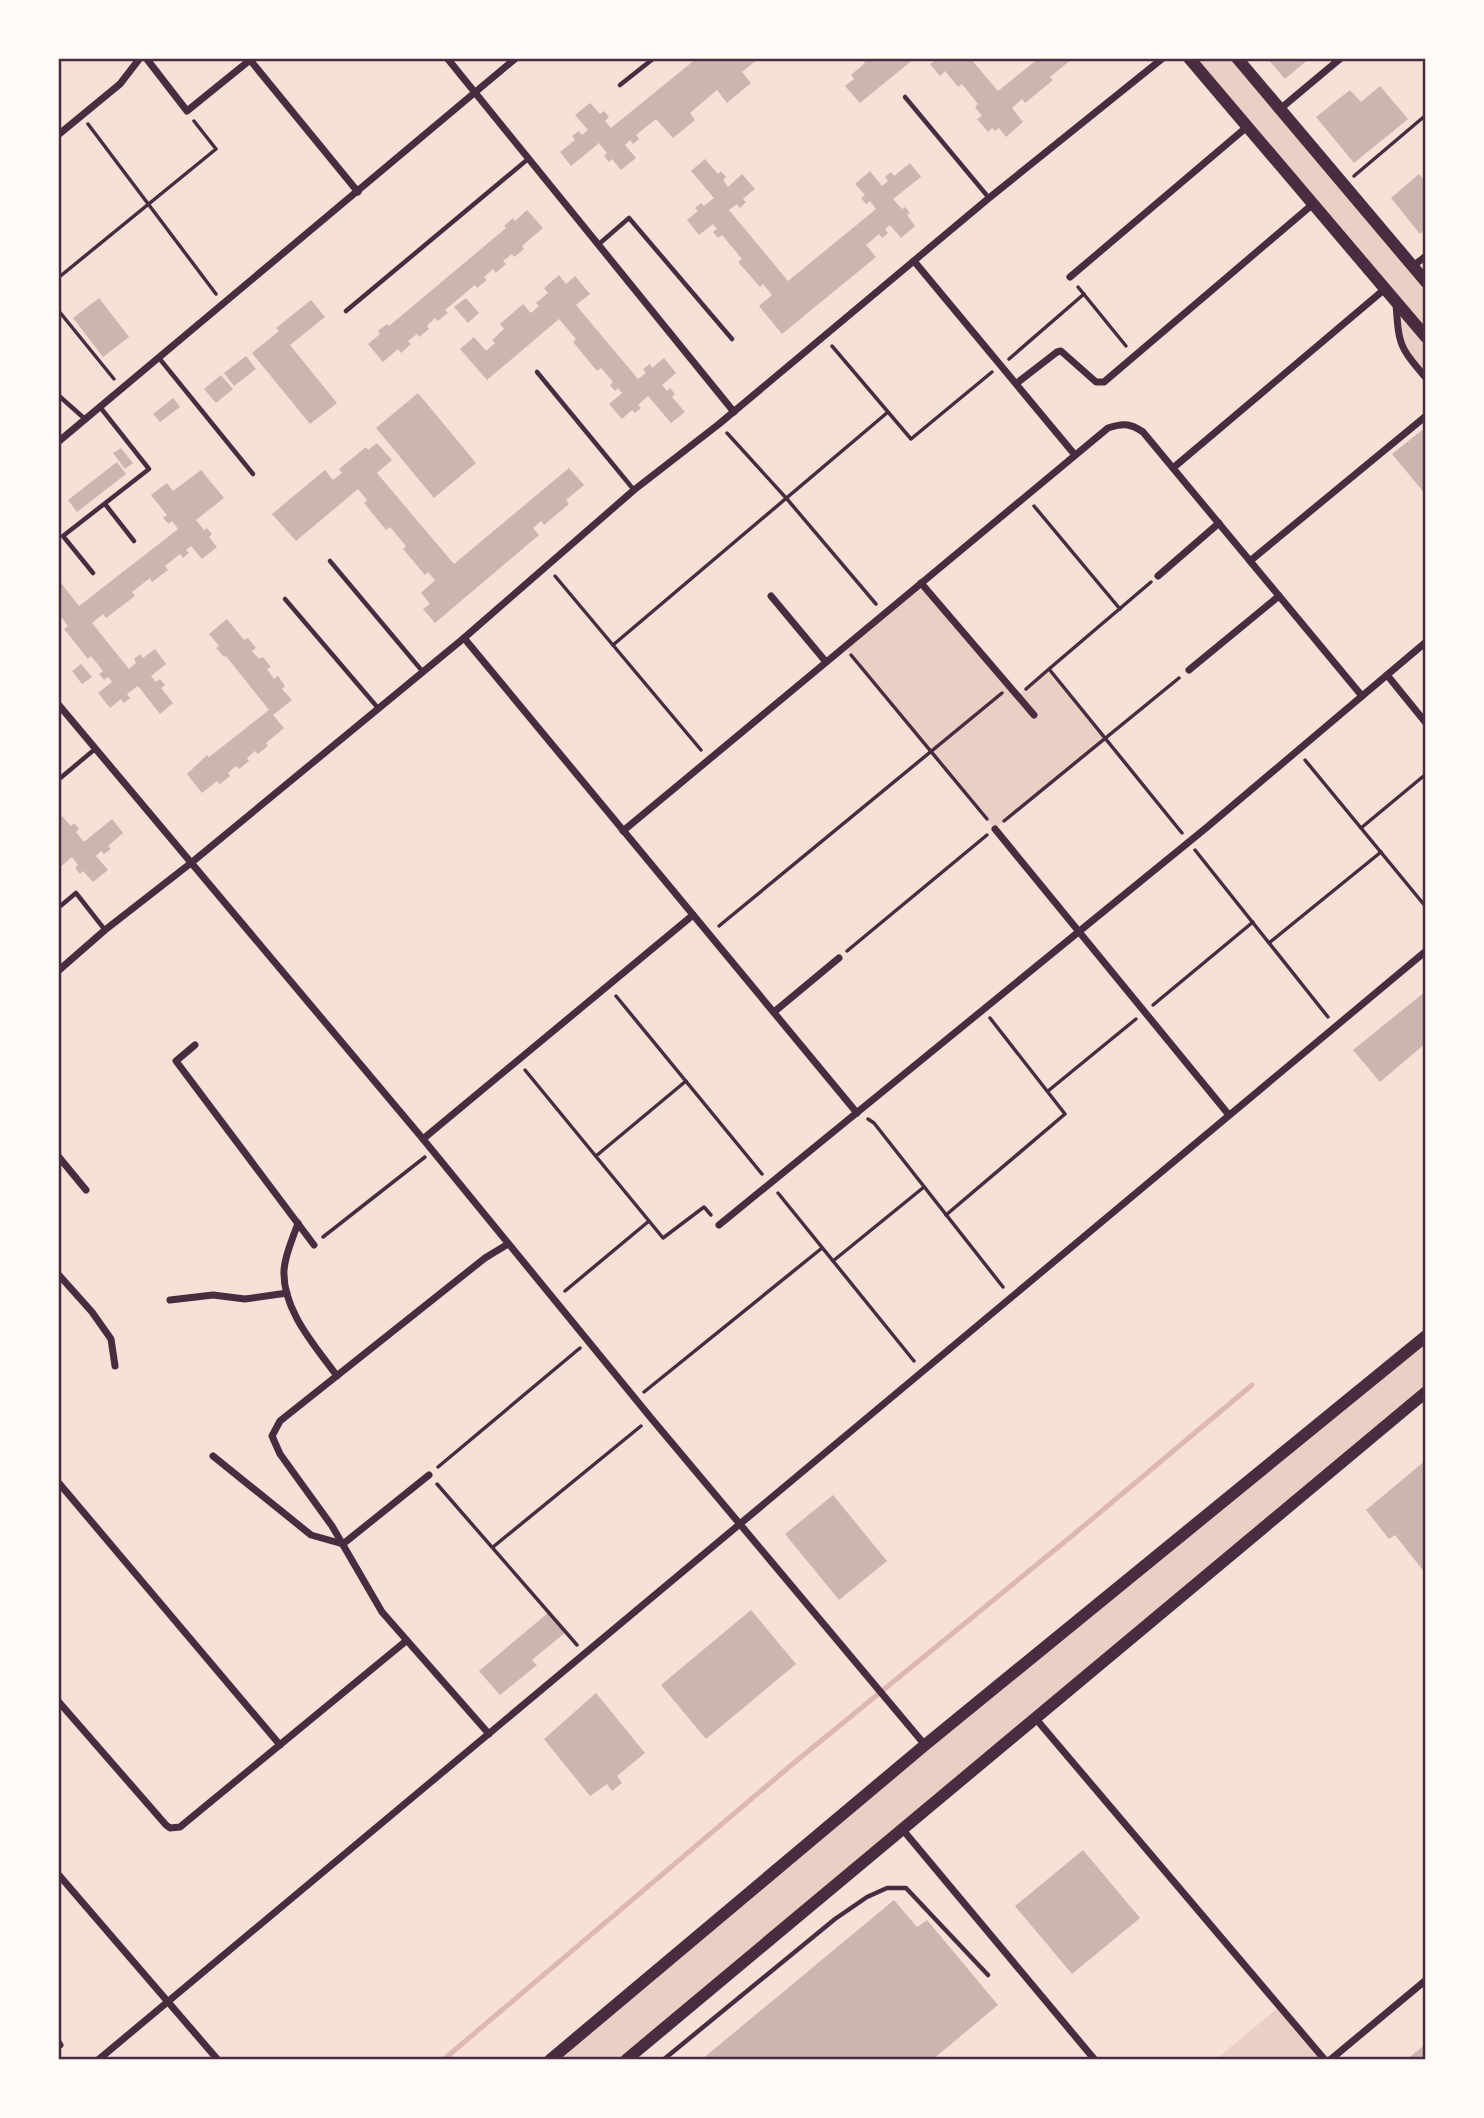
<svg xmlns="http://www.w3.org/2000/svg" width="1484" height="2118" font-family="Mulish,sans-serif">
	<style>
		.green { fill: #ebcfc5 }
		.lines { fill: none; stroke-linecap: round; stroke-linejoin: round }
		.stream { stroke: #dcb8b0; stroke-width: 5 }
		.building { fill: #ccb4b1 }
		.path { stroke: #4a2c40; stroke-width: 3.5 }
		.service { stroke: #4a2c40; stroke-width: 4.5 }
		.minor { stroke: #4a2c40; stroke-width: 7 }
		.tertiary { stroke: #4a2c40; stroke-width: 12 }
		.neatline { fill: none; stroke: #4a2c40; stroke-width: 2.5 }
	</style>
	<rect width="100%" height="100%" fill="#f7e1d7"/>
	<g class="green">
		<path d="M1189,58H1237L1426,281V378L1404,352L1395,300Z"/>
		<path d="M921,583L1017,696L1049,669L1105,739L995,829L844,647Z"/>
		<path d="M1426,1336V1392L626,2060H550Z"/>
		<path d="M1280,2006L1325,2060H1215Z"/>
	</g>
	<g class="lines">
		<path class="stream" d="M443,2060L795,1762L1073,1535L1252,1385"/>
	</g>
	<g class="building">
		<path d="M697,58H759L742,72L751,83L727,103L717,90L690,113L695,120L673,138L656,119L636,135L639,139L633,144L630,140L625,145L636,158L621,170L612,159L609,162L604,156L607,153L599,143L571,166L560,152L575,140L572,136L579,131L582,135L588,130L575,115L590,103L600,114L604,111L609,117L605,121L611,128Z"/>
		<path d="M860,58H915L860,103L845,86L854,79L851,75L865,63Z"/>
		<path d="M938,58H970L998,91L1039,58H1073L1050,77L1053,80L1025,103L1022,99L1012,108L1023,122L1006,137L999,128L995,131L992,128L988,132L977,119L982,116L975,107L978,104L962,84L958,87L945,71L940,76L930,64Z"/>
		<path d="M1267,58H1310L1285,79Z"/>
		<path d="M1380,86L1408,119L1354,163L1316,117L1350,90L1361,102Z"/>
		<path d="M705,159L718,174L721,171L726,177L723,180L728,187L742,174L755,189L743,199L746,202L740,208L737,204L729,210L788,281L876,209L870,201L866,204L861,198L865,195L855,184L870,171L882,186L888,181L885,177L891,172L894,176L910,163L921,177L893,199L902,209L905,207L910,213L907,215L915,226L901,238L890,225L885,229L888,233L882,238L879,234L866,245L876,257L782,334L759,306L772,295L763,284L760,287L738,262L742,259L722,235L718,238L713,232L717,229L713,224L699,235L687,220L698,211L695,208L701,203L704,206L714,198L691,171Z"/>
		<path d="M1419,174L1426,182V229L1420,234L1391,198Z"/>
		<path d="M527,210L543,228L522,246L524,249L514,257L512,254L503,261L506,264L496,273L493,269L484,277L487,280L477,288L475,285L445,310L448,313L438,321L435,318L427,326L429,329L419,337L417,334L408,341L411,344L401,353L398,349L383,362L368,344L380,334L378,331L387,324L389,326L506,228L504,226L513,218L515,221Z"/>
		<path d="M559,275L566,284L575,276L590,294L576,305L638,379L646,373L643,369L650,364L652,368L664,358L676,373L662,385L667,391L670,388L675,394L672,397L685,412L671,423L648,396L638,405L641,408L635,413L632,410L622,419L609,404L622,393L618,388L615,391L610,385L613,382L601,368L597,371L573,342L576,339L559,319L487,380L460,349L474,337L486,351L495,343L492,340L504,329L500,324L523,304L531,313L539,306L536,303L548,293L544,288Z"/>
		<path d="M99,298L129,337L103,357L73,318Z"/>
		<path d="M466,298L479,313L468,323L454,307Z"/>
		<path d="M311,300L325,317L290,345L337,403L310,424L252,353L279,331L276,328Z"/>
		<path d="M246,356L256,369L234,386L224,373Z"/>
		<path d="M221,375L233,389L216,403L204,389Z"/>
		<path d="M418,393L476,463L434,498L376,428Z"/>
		<path d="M173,398L180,407L160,422L153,414Z"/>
		<path d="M1426,429V495L1392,454L1421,431Z"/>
		<path d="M377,443L392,460L377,473L454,564L569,468L584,485L566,500L569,504L544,525L541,521L533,528L539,535L435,623L423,609L430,604L421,593L435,580L428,572L425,575L403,549L406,546L390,527L386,530L364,503L367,500L358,489L296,541L272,514L325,470L333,480L342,473L339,469L366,447L368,450Z"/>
		<path d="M121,448L133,463L125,469L113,453Z"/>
		<path d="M117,462L126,474L77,512L68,500Z"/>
		<path d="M201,470L224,498L196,520L204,530L207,528L212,534L209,537L217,547L202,559L191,546L186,550L189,553L183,558L180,554L165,566L168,570L152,582L150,578L132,592L135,596L106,618L103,614L92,623L129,669L136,663L134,659L140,654L143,658L155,649L166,664L151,676L156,682L160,679L165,685L161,688L173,703L160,714L138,686L127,694L130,698L124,703L121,699L110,708L98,693L112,682L108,677L104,680L99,674L103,671L91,656L88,659L64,629L68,626L58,613V579L79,606L178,529L172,521L169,524L163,518L167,515L151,495L167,483L173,491Z"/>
		<path d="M227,619L244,640L248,638L256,648L252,651L259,659L263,657L271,667L267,669L274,679L278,676L285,686L282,689L292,700L273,715L284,728L266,743L268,746L258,754L255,751L247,758L249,761L239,769L236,766L228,773L230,776L220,784L217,781L202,793L187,774L207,755L209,757L269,710L226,656L224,657L216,648L219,646L209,634Z"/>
		<path d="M81,664L92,677L82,684L72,671Z"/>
		<path d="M62,816L71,826L74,823L79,829L76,832L84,842L112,819L123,833L108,846L111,849L104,854L101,851L96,856L108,870L93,882L83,871L80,874L75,868L78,865L72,857L58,869V819Z"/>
		<path d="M1426,991V1043L1380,1082L1353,1050Z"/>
		<path d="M1426,1460V1574L1395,1535L1389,1539L1366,1510Z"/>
		<path d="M833,1495L887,1561L839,1600L785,1534Z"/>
		<path d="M751,1610L796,1664L706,1739L661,1685Z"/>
		<path d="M549,1612L566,1632L532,1660L537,1665L500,1695L479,1671Z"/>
		<path d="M596,1693L645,1753L617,1776L622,1783L612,1791L607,1784L590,1796L544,1739Z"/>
		<path d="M1083,1850L1140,1918L1072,1974L1015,1906Z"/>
		<path d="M894,1900L917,1927L927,1920L998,2005L932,2060H701Z"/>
		<path d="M1426,2044V2060H1406Z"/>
	</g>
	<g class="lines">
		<g class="path">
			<path d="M88,124L216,294"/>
			<path d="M1354,176L1426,115"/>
			<path d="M58,278L216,149L194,121"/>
			<path d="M1078,287L1126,346"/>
			<path d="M58,310L114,379"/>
			<path d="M832,346L911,439L992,372"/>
			<path d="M1009,359L1084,294"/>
			<path d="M727,433L787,499L876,604"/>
			<path d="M1034,506L1120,609"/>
			<path d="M555,576L701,750"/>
			<path d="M613,645L888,412"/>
			<path d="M851,655L987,819"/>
			<path d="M1049,669L1151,582"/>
			<path d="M1026,689L1049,669L1182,833"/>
			<path d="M1305,760L1426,907"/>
			<path d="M1004,821L1179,678"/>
			<path d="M1361,828L1426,774"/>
			<path d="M1195,850L1328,1017"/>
			<path d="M719,926L1002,693"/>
			<path d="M1269,943L1381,852"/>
			<path d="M847,951L987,835"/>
			<path d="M616,996L762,1174"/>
			<path d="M1153,1005L1253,922"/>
			<path d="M525,1070L663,1238L704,1207L711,1215"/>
			<path d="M1048,1091L1136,1019"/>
			<path d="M868,1119L874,1123L1003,1287"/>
			<path d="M596,1156L686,1081"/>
			<path d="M778,1193L914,1361"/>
			<path d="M946,1215L1065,1114L990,1018"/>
			<path d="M323,1237L425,1157"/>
			<path d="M833,1261L924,1187"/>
			<path d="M565,1291L649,1221"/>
			<path d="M644,1392L822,1248"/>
			<path d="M438,1467L580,1348"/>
			<path d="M437,1484L577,1645"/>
			<path d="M493,1547L641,1426"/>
		</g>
		<g class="service">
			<path d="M620,85L654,58"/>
			<path d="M905,97L989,198"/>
			<path d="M599,244L629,218L732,339"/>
			<path d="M346,311L528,159"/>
			<path d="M159,358L253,474"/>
			<path d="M537,372L634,490"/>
			<path d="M58,395L85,419"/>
			<path d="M105,504L134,541"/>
			<path d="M330,561L423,672"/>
			<path d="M93,573L63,536L149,469L100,407"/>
			<path d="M285,599L378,708"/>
			<path d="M58,780L95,749"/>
			<path d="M58,908L76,893L105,930"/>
			<path d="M663,2060L835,1919L867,1897L887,1888H906L988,1975"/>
		</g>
		<g class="minor">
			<path d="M146,58L187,111L250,60L358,192"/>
			<path d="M447,58L734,412"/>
			<path d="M1280,109L1341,58"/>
			<path d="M58,135L120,84L140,58"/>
			<path d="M914,261L1075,455"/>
			<path d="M1413,266L1426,256"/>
			<path d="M1070,277L1248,126"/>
			<path d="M1396,304C1399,346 1399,346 1426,378"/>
			<path d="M1017,383L1057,352L1061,351L1096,382H1104L1313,204"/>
			<path d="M58,442L516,58"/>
			<path d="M1173,468L1386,288"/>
			<path d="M1250,561L1426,416"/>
			<path d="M1158,576L1219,523"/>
			<path d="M921,583L1034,715"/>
			<path d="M771,596L826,662"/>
			<path d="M464,638L857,1113"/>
			<path d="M1189,670L1279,596"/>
			<path d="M1387,675L1426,723"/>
			<path d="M58,704L423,1139L651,1418L925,1745"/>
			<path d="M995,829L1229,1115"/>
			<path d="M623,831L1108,428C1122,423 1130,423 1143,432L1362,696"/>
			<path d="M58,971L105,930L191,863L464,638L634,490L719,424L989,198L1163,58"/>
			<path d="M774,1012L839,958"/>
			<path d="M195,1045L176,1061L314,1245"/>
			<path d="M423,1139L693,915"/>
			<path d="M58,1156L86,1190"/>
			<path d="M298,1223C293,1238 285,1254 284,1270C282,1310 316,1347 337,1376"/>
			<path d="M719,1225L1206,828L1426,642"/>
			<path d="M58,1274L92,1312L111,1339L115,1366"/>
			<path d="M170,1300L213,1295L245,1299L287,1293"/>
			<path d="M213,1456L311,1535L343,1544L429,1475"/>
			<path d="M58,1482L280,1745"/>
			<path d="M58,1701L166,1825L170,1828L180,1827L406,1641"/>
			<path d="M1036,1719L1325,2060"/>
			<path d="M489,1734L382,1612L332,1526L280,1454L272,1436L280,1421L485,1258L508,1244"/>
			<path d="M903,1830L1095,2060"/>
			<path d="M58,1874L218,2060"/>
			<path d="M58,2042L60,2045"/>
			<path d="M98,2060L1426,951"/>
			<path d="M1330,2060L1426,1980"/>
		</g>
		<g class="tertiary">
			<path d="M1189,58L1426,337"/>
			<path d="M1237,58L1426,282"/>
			<path d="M550,2060L925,1745L1426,1336"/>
			<path d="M626,2060L1426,1392"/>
		</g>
	</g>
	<rect width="1484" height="2118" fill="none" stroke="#fffaf5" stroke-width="119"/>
	<rect x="60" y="60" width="1364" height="1998" class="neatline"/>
</svg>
